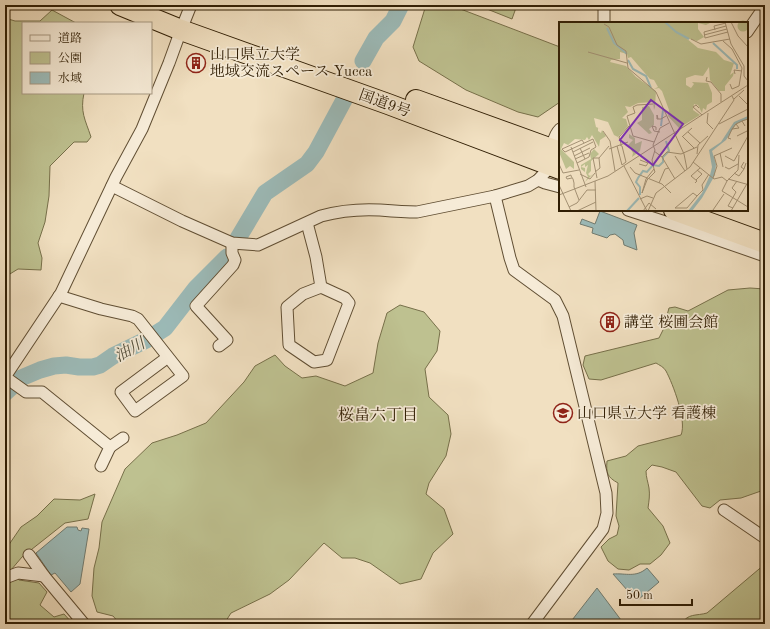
<svg xmlns="http://www.w3.org/2000/svg" width="770" height="629" font-family="'Old Standard TT','Noto Serif JP',serif">
	<style>
		.green { fill: #bec190; stroke: #77704a }
		.water { fill: #9cbbb9; stroke: #717c71 }
		.lines { fill: none; stroke-linecap: round; stroke-linejoin: round }
		.river { stroke: #9cbbb9; stroke-width: 17 }
		.street-casing { stroke: #604e33; stroke-width: 13 }
		.highway-casing { stroke: #301e04; stroke-width: 22 }
		.street { stroke: #f6ebd7; stroke-width: 11 }
		.highway { stroke: #f1e0c1; stroke-width: 20 }
		.labels { text-anchor: middle; stroke-width: 3.5; stroke-linejoin: round; paint-order: stroke }
		.poi-label { font-size: 15px; fill: #301e04; stroke: #f6ebd7; text-anchor: start }
		.street-label { font-size: 15px; fill: #301e04; stroke: #f6ebd7 }
		.water-label { font-size: 16px; font-style: italic; fill: #504d3a; stroke: #f6ebd7 }
		.neighbourhood-label { font-size: 16px; fill: #301e04; stroke: #f6ebd7 }
		.inset-river { fill: none; stroke: #9cbbb9; stroke-width: 2 }
		.inset-road { fill: none; stroke: #a49275; stroke-width: 1 }
		.view { fill: #7b2cbf; fill-opacity: 0.15; stroke: #7b2cbf; stroke-width: 2 }
		.inset-edge { fill: none; stroke: #301e04; stroke-width: 2 }
	</style>
	<rect width="100%" height="100%" fill="#f1e0c1"/>
	<filter id="stains"><feTurbulence type="fractalNoise" baseFrequency=".005" numOctaves="4"/><feColorMatrix values="0 0 0 0 .2 0 0 0 0 .09 0 0 0 0 .02 0 0 0 .5 -.17"/></filter>
	<radialGradient id="worn" r=".72"><stop offset=".6" stop-color="#630" stop-opacity="0"/><stop offset="1" stop-color="#630" stop-opacity=".3"/></radialGradient>
	<g class="green">
		<path d="M426,5H450L560,47V102L538,117L518,112L466,90L419,61L413,47Z"/>
		<path d="M477,5H517L512,19Z"/>
		<path d="M52,10L76,23H23V93H84C80,112 85,119 91,137L87,142H74L50,166L49,196L45,222L38,243L42,258L41,270L18,269L5,277V18L15,21H40Z"/>
		<path d="M750,288L765,289V488L761,491L741,498L720,500L710,508L702,506L676,472L662,467L652,465L646,471C646,477 648,482 649,488C650,495 649,501 648,508L663,526L670,543L661,555L650,564H640L629,570L618,569L608,561L601,547L609,539L617,535L619,526L616,516L618,483C607,477 606,473 607,461L626,456L638,446L681,435C687,421 673,384 666,371C664,367 659,365 656,363L601,380L589,379L583,365L585,356L659,338L663,330L669,308L675,307L688,311L728,290Z"/>
		<path d="M400,305L424,312L440,331L437,351L425,369L429,397L448,415L451,434L446,456L429,483L426,494L444,509L453,534L433,553L421,579L400,584L370,563L355,558H342L324,543L289,580L270,594L231,613L224,624H120L113,616L97,612L92,596L94,568L99,548L102,522L125,469L152,443L177,435L206,423L244,382L255,366L275,355L285,366L302,378L316,376L345,386L373,373L378,343L387,313Z"/>
		<path d="M95,494L88,519L65,523L22,557L11,570L19,580L39,583L47,592L40,605L54,617L64,614L73,624H5V547L8,546L21,527L37,516L54,499L80,500Z"/>
		<path d="M765,564V624H682C687,613 697,616 707,613Z"/>
	</g>
	<g class="water">
		<path d="M600,211L637,225L634,233L637,250L624,245L623,240L615,234L610,235L607,238L592,233L593,228L580,224L582,219L595,224Z"/>
		<path d="M67,527H77L78,530L81,531L82,528L89,529L80,584L71,592L55,573L51,575L36,553Z"/>
		<path d="M647,568L659,582L639,599H635L613,574C626,573 636,578 647,568Z"/>
		<path d="M597,588L624,624H569Z"/>
	</g>
	<g class="lines">
		<g class="river">
			<path d="M363,61L376,38L393,21L401,5"/>
			<path d="M237,240L265,193L307,164L316,152L344,100"/>
			<path d="M5,393L21,378L40,370L54,366L66,365L79,367H93L100,365L113,356L146,340L165,328L196,288L227,257"/>
		</g>
		<defs>
			<g id="street">
				<path d="M604,5V23"/>
				<path d="M747,32L765,6"/>
				<path d="M538,180L545,183L560,187"/>
				<path d="M112,186L182,221L232,243L258,245L321,216C339,211 361,209 380,210C392,211 404,212 417,212L495,196L528,186L538,180L551,166C552,153 551,138 560,129"/>
				<path d="M495,196L510,258L514,270L555,300L563,316L606,493L607,513L603,529L532,624"/>
				<path d="M628,210L690,230L765,256"/>
				<path d="M307,223L316,257L321,287L345,298L349,303L327,360L314,362L289,345L287,307L303,294L321,287"/>
				<path d="M59,296L101,309L132,316L138,319L183,376L135,411L121,392L168,357"/>
				<path d="M219,346L227,340L196,306L233,265L235,260L232,253V243"/>
				<path d="M5,377L61,293L116,177L142,129L169,63L181,30L191,5"/>
				<path d="M5,377L26,392H42L110,447L101,466"/>
				<path d="M110,447L123,438"/>
				<path d="M724,510L765,538"/>
				<path d="M29,555L44,576L84,624"/>
				<path d="M5,578L18,573L44,576"/>
			</g>
			<g id="highway">
				<path d="M120,5L181,30L388,104L560,169"/>
				<path d="M416,100L560,152"/>
				<path d="M674,210L765,243"/>
			</g>
		</defs>
		<use href="#street" class="street-casing"/>
		<use href="#highway" class="highway-casing"/>
		<use href="#street" class="street"/>
		<use href="#highway" class="highway"/>
	</g>
	<defs>
		<symbol id="building-ring" viewBox="-11 -11 22 22"><circle r="9.5" fill="#f6ebd7" stroke="#8f2418" stroke-width="1.5"/><path d="M-4-6H4V6H1V3H-1V6H-4ZM-2.5-4.3h1.7v1.8h-1.7ZM.8-4.3h1.7v1.8H.8ZM-2.5-1h1.7V.8h-1.7ZM.8-1h1.7V.8H.8Z" fill="#8f2418"/></symbol>
		<symbol id="university-ring" viewBox="-11 -11 22 22"><circle r="9.5" fill="#f6ebd7" stroke="#8f2418" stroke-width="1.5"/><path d="M0-5L7-2L0 1L-7-2ZM-4 1L0 2.5L4 1V4Q0 6-4 4Z" fill="#8f2418"/></symbol>
	</defs>
	<g fill-rule="evenodd">
		<use href="#building-ring" x="185" y="52" width="22" height="22"/>
		<use href="#building-ring" x="599" y="311" width="22" height="22"/>
		<use href="#university-ring" x="552" y="402" width="22" height="22"/>
	</g>
	<g class="labels">
		<g class="poi-label">
			<text x="210" y="59">山口県立大学<tspan x="210" dy="17">地域交流スペース Yucca</tspan></text>
			<text x="624" y="327">講堂 桜圃会館</text>
			<text x="577" y="418">山口県立大学 看護棟</text>
		</g>
		<g class="street-label">
			<text transform="translate(385 103) rotate(20)" y="5">国道9号</text>
		</g>
		<g class="water-label">
			<text transform="translate(129 349) rotate(-29)" y="6">油川</text>
		</g>
		<g class="neighbourhood-label">
			<text x="378" y="420">桜畠六丁目</text>
		</g>
	</g>
	<g transform="translate(559 22)">
		<rect width="189" height="189" fill="#f1e0c1"/>
		<path d="M178.5 4a5.5 5.5 0 1 1 11 0a5.5 5.5 0 1 1-11 0ZM0,0H153L147,3L139,1V7L145,15L138,19L127,16L139,26L157,30L165,38L175,41L171,53L175,50L174,54L166,64V69H169H160L151,58L150,45L144,54L136,53L127,56V63L132,66L135,62L133,60L149,61L153,71V80L148,83L147,88L144,86L143,91L139,83L135,82L134,88L141,93L120,106L109,94L110,88L103,69L100,66L95,67L99,65L95,58L91,57L72,35L69,36L68,32L61,30V37L52,38L51,40L67,44L77,55L97,69L96,85L95,88L94,80L79,81L71,85L66,84L69,90L63,96L67,97L69,104L59,115L55,113L49,100L35,96L37,105L42,107L39,106V109L42,111L43,108L47,114L41,118L40,125L43,130L33,113L30,118L28,115L26,118L16,117L9,123L5,121L2,127L15,140V147L11,144L7,147L0,130ZM90,84L95,93V103L90,107L93,111L90,112L78,101L83,98V85ZM70,112L76,116V122L83,119L81,129L73,135L74,131L69,123L74,118L70,116ZM35,127L40,132L32,139V149L29,152L31,154L34,152L26,160L29,155L27,151L29,143L26,145V142L22,145L26,146V150L22,147V143L32,137L31,132Z" fill="#bec190"/>
		<path d="M189,94V97L177,102L167,118L153,129L157,142L156,153L143,176L133,189H129L143,171L151,153L153,145L150,128L162,120L175,100Z" fill="#9cbbb9"/>
		<path class="inset-river" d="M106,0L117,10L130,17M48,6L55,21L68,32M154,21L178,43V47M69,38L74,47L87,54L92,66M102,104L104,88M81,173V165L77,160L79,156L84,149L88,150L94,143L100,144L104,140V135L110,129L107,119M68,189L80,176"/>
		<path class="inset-road" d="M166,0L172,22L185,44V54L189,59M172,0L179,14L189,25M45,2L50,5L58,23L67,29L69,46L97,70L125,132L128,147M167,4L145,10L146,16L169,10M156,8L155,4L167,1M145,13L168,7M132,17L142,22L171,17M164,19L173,27L183,46L180,64L173,67L171,62M29,30L68,41M176,52L175,48L183,49M148,55L147,59L152,60L162,72V80M180,74L189,83M175,77L185,68M94,82L78,83L74,85L76,91L68,94L74,114L95,120M140,86L137,83L134,85L143,93M149,91L148,101L154,107M99,97L98,93V97H102L107,94M160,102L189,87M177,102L173,107L180,106L177,102L183,99M186,104L183,99L189,97M97,108V105L93,104L95,109L101,110M44,109L51,119L56,149M129,110L141,121M123,114L135,126M124,114L133,106M178,114L188,109L189,112M172,117L169,116L173,107M62,122L60,115L70,104M58,124L63,143L67,140L63,124L61,123M12,125L27,165M21,126L26,137M50,127L69,120M95,129L103,135L116,157M14,130L34,120M161,131L164,145M138,132L139,123L149,114M180,133L179,148L168,159L163,169L189,185M15,134L31,126M116,134L126,149M166,134L175,139L189,114M103,135L108,130L122,132L138,125M16,137L30,131M134,140L155,157L163,155L168,159M185,140L182,145L185,147L187,141M18,141L30,135L32,128L37,125L34,117L6,130L3,127L23,118L25,121M0,142L4,151L20,148M80,142L87,144L89,141L81,138M65,144L88,189M71,145L76,151L103,162L112,171M166,145L170,147L179,142M95,147L96,150L88,158L83,171L87,157L95,147L93,138L96,128L94,123L101,106L110,101M36,150L41,146L40,136L50,124M175,151L180,154L185,147M21,152L31,157L36,151M13,156L8,157L7,155L12,153V154L14,157L15,161V165L20,178M38,156L34,136H40M154,156L158,144L155,134L173,126M169,157L187,162M137,158L143,152L138,148M36,159L37,189M100,161L106,147L110,146M136,161L138,159L132,154L141,146M0,163L12,189M134,171L138,174L128,186H116ZM0,173L49,154L189,63M138,174L144,168L143,163L150,152M81,177L88,174L94,176M10,185L18,181L28,168H37M174,186L169,184L177,170L173,166L178,159M154,188L165,172M18,189L37,180M84,189L90,181L97,187M89,189L97,171L131,145L175,78L173,74M172,189L189,160"/>
		<path class="view" d="M92,78L124,102L94,143L61,118Z"/>
		<rect width="189" height="189" class="inset-edge"/>
	</g>
	<rect width="770" height="629" fill="none" stroke="#f1e0c1" stroke-width="20"/>
	<rect x="6" y="6" width="758" height="617" fill="none" stroke="#301e04" stroke-width="2"/>
	<rect x="10" y="10" width="750" height="609" fill="none" stroke="#301e04"/>
	<rect x="22" y="22" width="130" height="72" fill="#f6ebd7" stroke="#a79983"/>
	<rect x="30" y="35" width="20" height="6" fill="#f6ebd7" stroke="#a79983"/>
	<text x="58" y="42" font-size="12" fill="#301e04">道路</text>
	<rect x="30" y="52" width="20" height="12" fill="#bec190" stroke="#a79983"/>
	<text x="58" y="62" font-size="12" fill="#301e04">公園</text>
	<rect x="30" y="72" width="20" height="12" fill="#9cbbb9" stroke="#a79983"/>
	<text x="58" y="82" font-size="12" fill="#301e04">水域</text>
	<path d="M620 599v6h72v-6" fill="none" stroke="#301e04" stroke-width="2"/>
	<text x="626" y="599" font-size="12" fill="#301e04" stroke="#f6ebd7" stroke-width="3" paint-order="stroke">50 m</text>
	<rect width="100%" height="100%" filter="url(#stains)"/>
	<rect width="100%" height="100%" fill="url(#worn)"/>
</svg>
